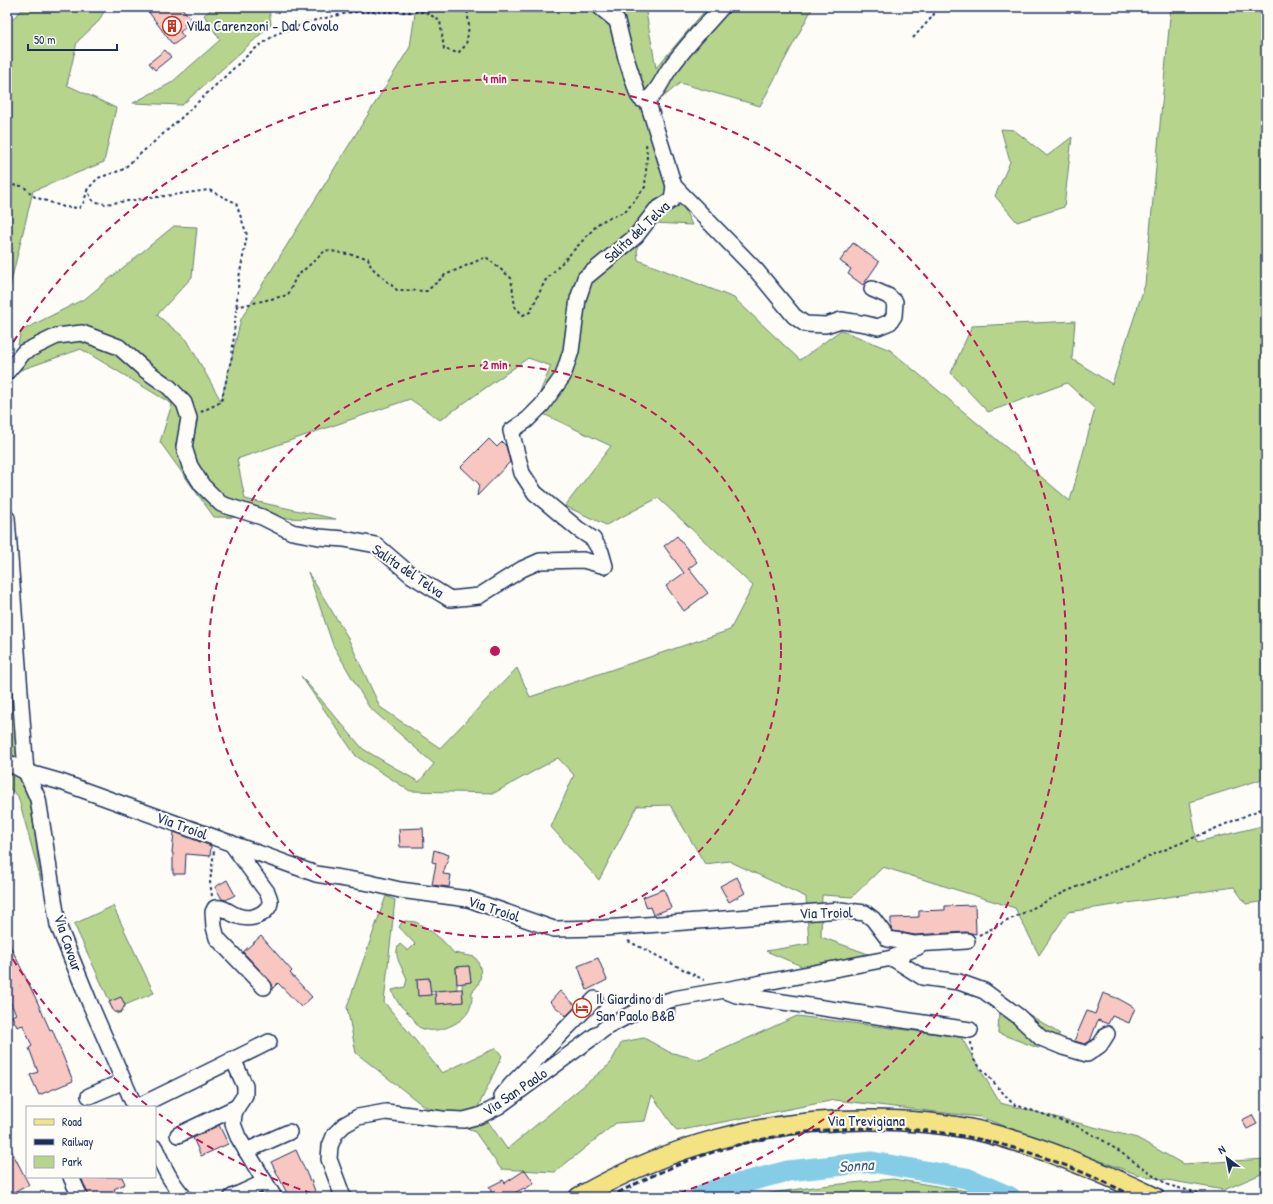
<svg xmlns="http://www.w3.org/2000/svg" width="1273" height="1204" font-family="'Patrick Hand',sans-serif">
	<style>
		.green { fill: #b7d48d; stroke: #698276; fill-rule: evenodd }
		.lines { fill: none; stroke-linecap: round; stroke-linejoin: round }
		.river { stroke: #85cce6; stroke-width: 21 }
		.building { fill: #f8c7c2; stroke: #1b2f5e }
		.minor-casing { stroke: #1b2f5e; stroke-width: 18 }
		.major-casing { stroke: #1b2f5e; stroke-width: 22 }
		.path { stroke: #1b2f5e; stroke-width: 2; stroke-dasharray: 3 3; stroke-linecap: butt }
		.minor { stroke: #fdfcf7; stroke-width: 15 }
		.major { stroke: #f4e382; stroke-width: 19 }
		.rail { stroke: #1b2f5e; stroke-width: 3; stroke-dasharray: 6 3; stroke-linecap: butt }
		.ring { fill: none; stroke: #c2185b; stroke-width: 2; stroke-dasharray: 7 5 }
		.labels { text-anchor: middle; stroke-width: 4; stroke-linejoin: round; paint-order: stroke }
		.poi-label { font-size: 15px; fill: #1b2f5e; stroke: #fdfcf7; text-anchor: start }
		.street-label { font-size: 15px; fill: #1b2f5e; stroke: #fdfcf7 }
		.water-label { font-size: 16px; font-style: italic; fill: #3b5e87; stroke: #fdfcf7 }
		.centre { fill: #c2185b; stroke: #fdfcf7; stroke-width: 2 }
		.ring-label { font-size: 12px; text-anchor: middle; font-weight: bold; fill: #c2185b; stroke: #fdfcf7; stroke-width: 4; stroke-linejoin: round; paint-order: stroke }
	</style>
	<rect width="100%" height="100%" fill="#fdfcf7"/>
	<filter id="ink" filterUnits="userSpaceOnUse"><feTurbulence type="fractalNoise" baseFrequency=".025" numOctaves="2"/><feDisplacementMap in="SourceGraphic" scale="8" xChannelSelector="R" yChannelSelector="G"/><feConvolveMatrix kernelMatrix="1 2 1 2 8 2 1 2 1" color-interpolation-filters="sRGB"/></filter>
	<g filter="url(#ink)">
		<g class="green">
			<path d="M25,7H106L99,21L77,42L67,85L116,108L104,162L33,191L7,298V24Z"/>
			<path d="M214,7H269L271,25L182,105L133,103L171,83L220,40L204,15Z"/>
			<path d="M416,7H645L656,68L708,7H813L760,106L680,83L649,109L674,186L692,225L635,222L638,260L734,298L800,360L841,330L890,350L1070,501L1095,409L1067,383L988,412L951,373L972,326L1075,321L1072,359L1112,384L1145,285L1171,7H1266V778L1190,802L1197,842L1266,825V901L1246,904L1234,887L1068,912L1039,955L1015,908L883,867L852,897L822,895L821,937L871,955L806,968L766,951L809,944L806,897L729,861L705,864L670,805L637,806L599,880L551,827L574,775L558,758L494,793L410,791L356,756L301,676L363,749L419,782L434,764L369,707L333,645L308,572L347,636L380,707L440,748L517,668L530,697L730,630L753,586L658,498L606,525L565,506L611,446L533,409L551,366L528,358L440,420L410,399L237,459L245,499L336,519L214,517L160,442L172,404L81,349L12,373L21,331L86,298L174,226L197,227L192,277L157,315L187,340L221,401L241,319L410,47Z"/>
			<path d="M1001,129L1014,130L1047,156L1072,137L1064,207L1017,222L995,196L1010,162Z"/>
			<path d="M7,632L41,881L18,796L7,786Z"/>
			<path d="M386,896L395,900L384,1002L442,1073L496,1048L502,1056L478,1107L507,1149L610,1064L622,1042L644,1038L669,1052L700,1060L797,1016L961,1037L1000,1103L1137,1138L1183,1164L1266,1159V1172L1224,1190L1139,1175L980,1117L835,1100L677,1131L652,1095L645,1121L616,1123L555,1172L501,1169L475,1132L421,1104L356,1053L347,1007Z"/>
			<path d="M113,906L154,993L125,1005V1007L122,1008V1012L117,1014L116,1012H114L109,1002H110L74,924Z"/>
			<path d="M406,921L416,922L432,932L442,940L454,953L475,957C483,968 483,982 472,992C472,999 472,1006 468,1012C460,1025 435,1035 421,1028C415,1026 416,1021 412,1017C402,1007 397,1004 392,990L405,987L407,979C403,968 391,954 400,944L408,951L415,944L399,927L402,922ZM469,966L471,982L462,983L463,1002L437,1004L436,994L418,996L417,979L429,978L430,992L457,989L456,967Z"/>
			<path d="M980,983L1060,1034L1038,1048L998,1033L999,1010Z"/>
			<path d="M893,1179L1004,1197H743L821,1186Z"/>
		</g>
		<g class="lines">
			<path class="river" d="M700,1197L714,1190L788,1171L872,1162L966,1178L1010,1197"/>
		</g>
		<g class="building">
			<path d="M145,7H181L191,19L184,24L186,27L180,32L184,37L173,45Z"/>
			<path d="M165,50L171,57L155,70L149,63Z"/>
			<path d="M853,243L879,262L863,285L848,274L851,269L840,261Z"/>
			<path d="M489,439L497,447L502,442L506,446L510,462L477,496L479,484L461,467Z"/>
			<path d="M677,536L697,562L688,569H689L708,593L684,611L666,586L684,573L664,546Z"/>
			<path d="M423,828L424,847H400L399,829Z"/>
			<path d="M174,832L211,846L210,856L186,854L185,874H173V853H172Z"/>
			<path d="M434,850L449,855L443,874L451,875L449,887L432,885L436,863L432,862Z"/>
			<path d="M737,877L745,893L729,902L720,886Z"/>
			<path d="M227,880L235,895L226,900L222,899L215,887Z"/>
			<path d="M664,889L671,908L653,915L650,907L647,908L643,897Z"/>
			<path d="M975,905L976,934L966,932L915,935L893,931L891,928V918L919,917V911L945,910V906Z"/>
			<path d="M261,936L292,971L290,973L312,997L301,1007L278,983L273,988L270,981L243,952Z"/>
			<path d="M7,939L36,999L50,1030L52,1029L73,1081L39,1095L30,1075L38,1072L29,1048L32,1046L23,1025L17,1027L12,1016L16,1014L7,996Z"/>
			<path d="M598,958L607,980L587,990L578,966Z"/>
			<path d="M469,966L471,982L457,984L456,967Z"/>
			<path d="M429,978L431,995L418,996L417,979Z"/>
			<path d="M462,989L463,1002L436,1004L435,991Z"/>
			<path d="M560,991L576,1006L566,1016L550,1002Z"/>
			<path d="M1103,993L1119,999L1135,1008L1129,1023L1112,1016L1108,1024L1098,1020L1090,1041L1085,1044L1074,1041L1087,1011L1095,1014Z"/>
			<path d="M121,997L125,1005L121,1012H114L109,1002Z"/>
			<path d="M675,1008L674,1020L660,1019V1013Z"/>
			<path d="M1252,1115L1257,1124L1247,1129L1242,1120Z"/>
			<path d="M219,1125L228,1144L201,1156L193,1138Z"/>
			<path d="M7,1142L29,1185L7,1196Z"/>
			<path d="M296,1150L310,1181L311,1180L316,1194L308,1197H289L271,1162Z"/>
			<path d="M525,1170L534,1183L525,1189L524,1188L507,1197H494L489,1187L503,1180L505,1183Z"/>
			<path d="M81,1177H122L125,1184L114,1189L117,1197H89Z"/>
		</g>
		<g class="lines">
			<defs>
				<g id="minor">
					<path d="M600,7L617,21L626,58L638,95L641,99L647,100C659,91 662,79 670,68C686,46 704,27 722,7"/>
					<path d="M647,100L674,186L756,270L794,316L805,324L826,325L841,320L866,324L878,327L890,322L894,316L895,302L888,296L872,289"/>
					<path d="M7,372L24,352L57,336L82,333L119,347L145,370L169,387L184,403L189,418L184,447L190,466L202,485L221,504L262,517L292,532L319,537L344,539L376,545L411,575L450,599L479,596L522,569L540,561L583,560L605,566L601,552L593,539L578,529L535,493L522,473L511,431L527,420L542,405L563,376L571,351L578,299L585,278L636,236L656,210L672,200L674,186"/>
					<path d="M7,518L26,772L38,799L58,925L91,1006L135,1107"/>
					<path d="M7,762L26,772L61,782L316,874L370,883L400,890L468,899L554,929L604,928L659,924L840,910L865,913L873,919L888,939L900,941L914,944L967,941"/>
					<path d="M231,843L267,892C270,899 272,903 267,909C260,917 248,920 238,916C230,914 224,906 215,908L213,912L214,927L217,938L264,987"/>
					<path d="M892,958L922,977L959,982L984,991L1018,1016L1041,1038L1063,1047L1087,1054L1100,1045L1107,1034"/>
					<path d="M726,991L736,995L970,1030"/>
					<path d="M233,1059L245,1086V1095L237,1107L234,1114L233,1124L238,1137L274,1197"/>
					<path d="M89,1096L124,1081"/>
					<path d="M502,1096L511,1085L595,999"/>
					<path d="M137,1107L269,1042"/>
					<path d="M178,1135L237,1107"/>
					<path d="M155,1148C163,1166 171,1183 184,1197"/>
					<path d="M246,1151L289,1132"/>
					<path d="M71,1177L80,1197"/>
					<path d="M232,1197L265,1182"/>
					<path d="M343,1197L329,1159L330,1146L335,1134L344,1125L358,1117L386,1112L442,1119L464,1120L479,1116L499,1106L607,1027L637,1011L673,999L725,990L892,958L918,947L920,944"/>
				</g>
				<path id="major" d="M579,1197C671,1145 762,1120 868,1120C907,1120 946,1123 984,1132C1043,1147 1099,1171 1154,1197"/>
			</defs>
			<use href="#minor" class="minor-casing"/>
			<use href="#major" class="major-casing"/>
			<g class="path">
				<path d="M913,38L933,16L937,7"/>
				<path d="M7,185L23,186L35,197L64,207L79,208L84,202L87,191"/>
				<path d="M236,307L288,295L296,277L326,250L368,258L371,267L397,290L427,291L445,275L486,257L511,278L515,307L523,315L530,312L545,281L600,222L626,211L645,187L647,156L646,143"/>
				<path d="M201,412L221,402L232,356L239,278L247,235L236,203L209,190L105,204L93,201L87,190L98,178L122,170L180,119L252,51L276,34L312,21L352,12H426L440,21L444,49L458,53L466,45L469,26L467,7"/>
				<path d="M212,896L210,882L214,851"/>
				<path d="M979,935L1065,892L1266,807"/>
				<path d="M628,941L704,980"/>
				<path d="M971,1042L973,1059L1013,1104L1075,1125L1104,1141L1168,1185L1213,1197"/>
				<path d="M1248,1197L1266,1193"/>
			</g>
			<use href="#minor" class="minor"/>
			<use href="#major" class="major"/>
			<path class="rail" d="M610,1197C640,1181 672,1166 704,1155C803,1122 915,1119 1014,1148C1056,1160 1096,1177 1135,1197"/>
		</g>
	</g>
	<g class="ring">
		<circle cx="495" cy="651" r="286"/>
		<path d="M323 1197A572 572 0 0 1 159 1114M147 1105A572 572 0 0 1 7 950M7 352A572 572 0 1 1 667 1197"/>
	</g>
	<defs>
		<symbol id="building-ring" viewBox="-11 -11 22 22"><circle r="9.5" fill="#fdfcf7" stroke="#c8321e" stroke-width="1.5"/><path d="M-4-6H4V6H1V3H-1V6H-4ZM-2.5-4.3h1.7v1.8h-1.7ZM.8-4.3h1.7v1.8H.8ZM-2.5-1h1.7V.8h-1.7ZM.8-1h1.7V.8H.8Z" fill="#c8321e"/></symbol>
		<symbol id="hotel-ring" viewBox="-11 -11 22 22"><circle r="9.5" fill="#fdfcf7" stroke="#c8321e" stroke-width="1.5"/><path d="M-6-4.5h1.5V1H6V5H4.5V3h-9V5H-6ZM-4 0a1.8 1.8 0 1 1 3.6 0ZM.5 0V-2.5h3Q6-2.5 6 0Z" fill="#c8321e"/></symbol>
	</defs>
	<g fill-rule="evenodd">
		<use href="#building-ring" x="161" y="15" width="22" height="22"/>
		<use href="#hotel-ring" x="571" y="997" width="22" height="22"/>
	</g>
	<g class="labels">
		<g class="poi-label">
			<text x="186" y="31">Villa Carenzoni - Dal Covolo</text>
			<text x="596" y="1004">Il Giardino di<tspan x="596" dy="17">San Paolo B&amp;B</tspan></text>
		</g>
		<g class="street-label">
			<text transform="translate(637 232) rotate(-43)" y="5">Salita del Telva</text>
			<text transform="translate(408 571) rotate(34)" y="5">Salita del Telva</text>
			<text transform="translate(182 826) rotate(20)" y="5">Via Troiol</text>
			<text transform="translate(494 909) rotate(18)" y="5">Via Troiol</text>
			<text transform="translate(826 913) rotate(-1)" y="5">Via Troiol</text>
			<text transform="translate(68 943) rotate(71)" y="5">Via Cavour</text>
			<text transform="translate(515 1092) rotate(-34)" y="5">Via San Paolo</text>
			<text x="866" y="1126">Via Trevigiana</text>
		</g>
		<g class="water-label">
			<text transform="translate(856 1165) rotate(-4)" y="6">Sonna</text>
		</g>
	</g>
	<circle cx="495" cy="651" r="6" class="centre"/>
	<g class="ring-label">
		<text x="495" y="83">4 min</text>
		<text x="495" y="369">2 min</text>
	</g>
	<rect width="1273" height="1204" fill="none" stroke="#fdfcf7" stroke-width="24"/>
	<rect x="12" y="12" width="1249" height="1180" fill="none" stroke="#1b2f5e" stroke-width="1.5" filter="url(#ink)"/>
	<rect x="26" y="1106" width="130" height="72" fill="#fdfcf7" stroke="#a3aaba"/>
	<rect x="34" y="1119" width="20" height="6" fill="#f4e382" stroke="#a3aaba"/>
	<text x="62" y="1126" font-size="12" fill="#1b2f5e">Road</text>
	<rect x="34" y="1139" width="20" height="6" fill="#1b2f5e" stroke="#a3aaba"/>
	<text x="62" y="1146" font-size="12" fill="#1b2f5e">Railway</text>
	<rect x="34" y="1156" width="20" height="12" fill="#b7d48d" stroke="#a3aaba"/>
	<text x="62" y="1166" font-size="12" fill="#1b2f5e">Park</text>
	<g transform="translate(1227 1158) rotate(328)" stroke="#fdfcf7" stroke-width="3" paint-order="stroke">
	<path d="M0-3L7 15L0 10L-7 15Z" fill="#1b2f5e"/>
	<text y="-6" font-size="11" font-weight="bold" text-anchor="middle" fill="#1b2f5e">N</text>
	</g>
	<path d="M28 44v6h89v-6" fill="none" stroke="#1b2f5e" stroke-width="2"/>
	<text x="34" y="44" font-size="12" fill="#1b2f5e" stroke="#fdfcf7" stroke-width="3" paint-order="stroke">50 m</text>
</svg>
